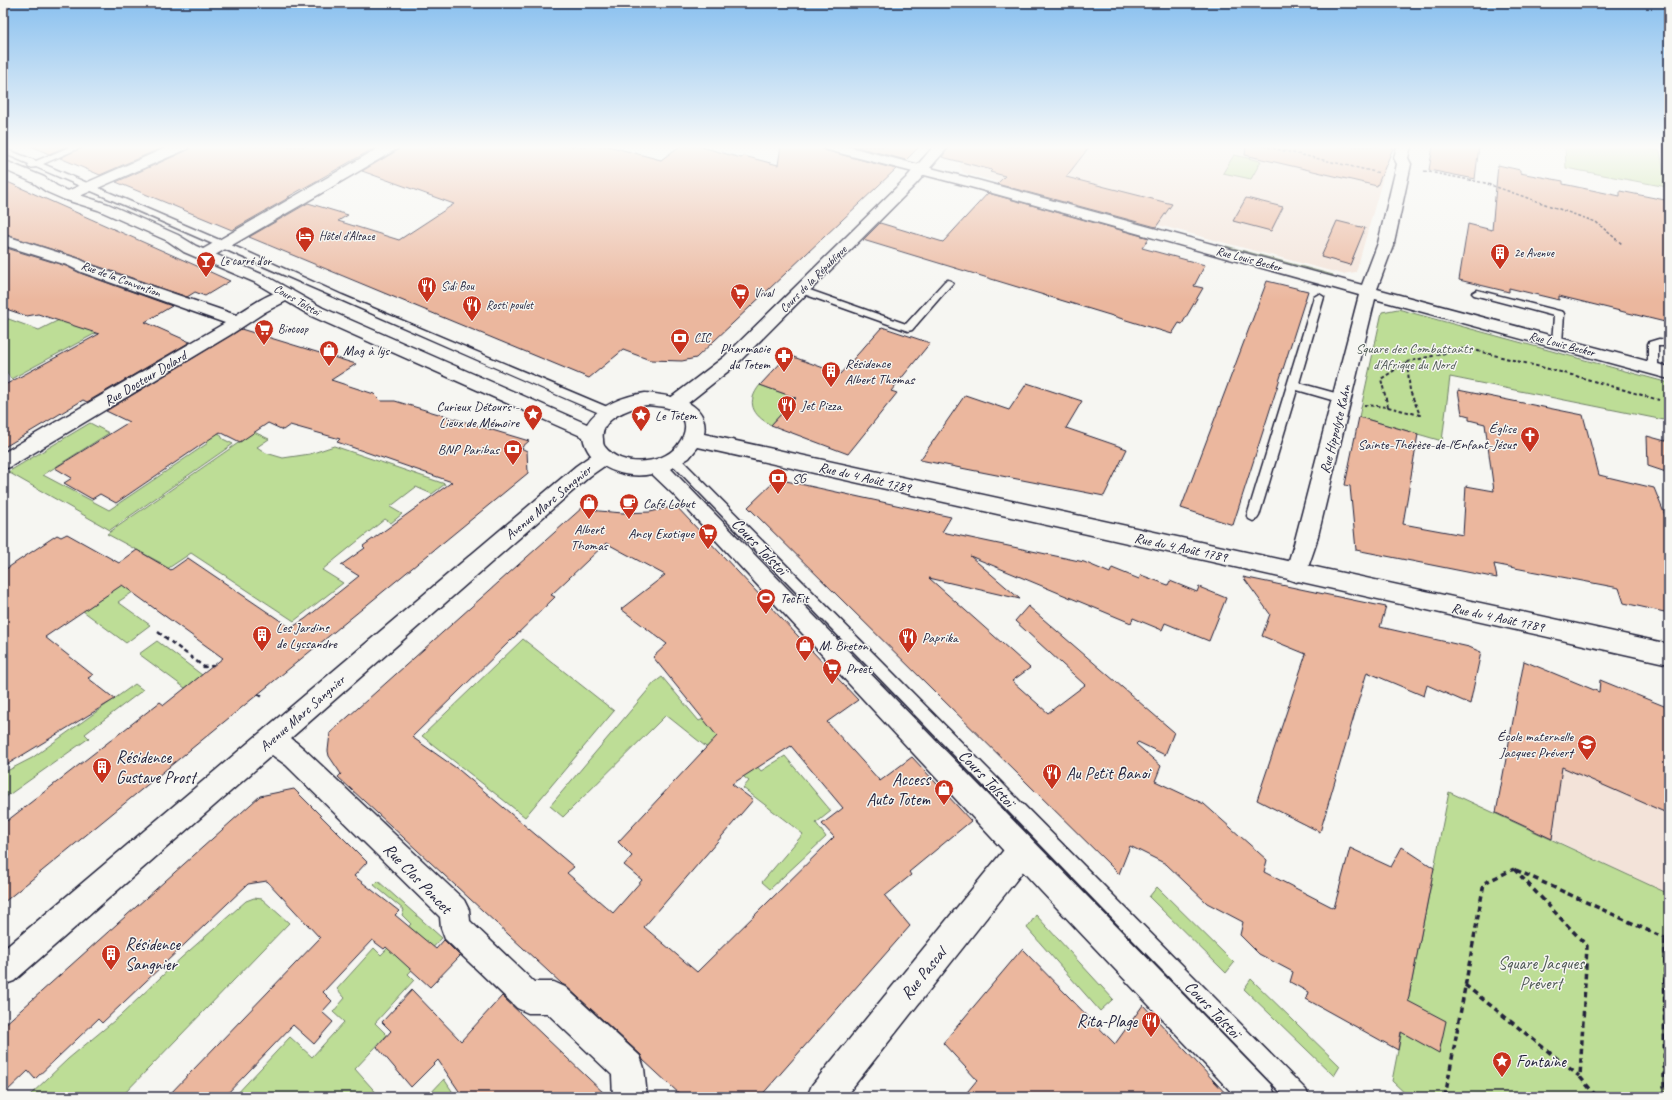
<svg xmlns="http://www.w3.org/2000/svg" width="1672" height="1100" font-family="Caveat,sans-serif">
	<style>
		.built { fill: #f3e3d9 }
		.green { fill: #bddd96; stroke: #708068 }
		.building { fill: #ebb79e; stroke: #22223b; fill-rule: evenodd }
		.lines { fill: none; stroke-linecap: round; stroke-linejoin: round }
		.service-casing { stroke: #22223b; stroke-width: 3 }
		.minor-casing { stroke: #22223b; stroke-width: 3 }
		.tertiary-casing { stroke: #22223b; stroke-width: 3 }
		.secondary-casing { stroke: #22223b; stroke-width: 3 }
		.path-far3 { stroke: #22223b; stroke-width: 1.5; stroke-dasharray: 3 2; stroke-linecap: butt }
		.path-far2 { stroke: #22223b; stroke-width: 2; stroke-dasharray: 3.5 2.5; stroke-linecap: butt }
		.path-far1 { stroke: #22223b; stroke-width: 2.5; stroke-dasharray: 4.5 3.5; stroke-linecap: butt }
		.path { stroke: #22223b; stroke-width: 3.5; stroke-dasharray: 5.5 4; stroke-linecap: butt }
		.service { fill: #f6f6f2; fill-rule: evenodd }
		.minor { fill: #f6f6f2; fill-rule: evenodd }
		.tertiary { fill: #f6f6f2; fill-rule: evenodd }
		.secondary { fill: #f6f6f2; fill-rule: evenodd }
		.labels { text-anchor: middle; stroke-width: 3; stroke-linejoin: round; paint-order: stroke }
		.far-poi-label { font-size: 12px; fill: #22223b; stroke: #f6f6f2; text-anchor: start }
		.far-street-label { font-size: 12px; fill: #22223b; stroke: #f6f6f2 }
		.poi-label { font-size: 14px; fill: #22223b; stroke: #f6f6f2; text-anchor: start }
		.park-label { font-size: 14px; fill: #505a56; stroke: #f6f6f2 }
		.street-label { font-size: 14px; fill: #22223b; stroke: #f6f6f2 }
		.near-street-label { font-size: 17px; fill: #22223b; stroke: #f6f6f2 }
		.near-poi-label { font-size: 17px; fill: #22223b; stroke: #f6f6f2; text-anchor: start }
		.near-park-label { font-size: 17px; fill: #505a56; stroke: #f6f6f2 }
	</style>
	<rect width="100%" height="100%" fill="#f6f6f2"/>
	<filter id="ink" filterUnits="userSpaceOnUse"><feTurbulence type="fractalNoise" baseFrequency=".025" numOctaves="2"/><feDisplacementMap in="SourceGraphic" scale="8" xChannelSelector="R" yChannelSelector="G"/><feConvolveMatrix kernelMatrix="1 2 1 2 8 2 1 2 1" color-interpolation-filters="sRGB"/></filter>
	<g filter="url(#ink)">
		<g class="built">
			<path d="M976,146H1294L1386,167L1356,272L1342,274L964,173L959,166Z"/>
			<path d="M1524,661L1599,692L1669,708V894L1497,813Z"/>
		</g>
		<g class="green">
			<path d="M1565,146H1637L1660,151L1667,187L1566,168Z"/>
			<path d="M1234,155L1261,161L1251,179L1223,173Z"/>
			<path d="M1226,246L1333,275V277L1225,248Z"/>
			<path d="M1398,309L1669,383V421L1450,377L1442,441L1359,417L1382,312Z"/>
			<path d="M69,315L98,332L11,379L3,367V317L39,330Z"/>
			<path d="M760,385L796,398L771,425C752,415 746,402 760,385Z"/>
			<path d="M171,411L220,434L223,439L233,444L110,530L8,472L90,423L109,433L43,475L109,510L208,443L178,428Z"/>
			<path d="M254,432L269,439L257,447L266,453L283,458L310,454L334,446L445,484L432,494L416,487L390,507L402,514L391,523L385,519L322,570L343,583L294,621L191,553L118,602L150,625L126,643L83,611L156,561L161,563L107,534Z"/>
			<path d="M523,639L614,711L525,817L422,736Z"/>
			<path d="M157,641L202,675L185,688L139,654Z"/>
			<path d="M662,677L699,721L713,714L761,771L785,756L831,811L816,823L826,837L770,889L762,882L803,834L743,788L749,781L666,715L563,817L550,806L654,683Z"/>
			<path d="M135,684L143,690L85,734L89,738L3,799V773L32,758Z"/>
			<path d="M1449,792L1669,894V1097H1409L1392,1081Z"/>
			<path d="M378,881L442,938L408,974L414,980L375,1023L387,1035L355,1069L380,1097H234L290,1037L312,1057L344,1022L333,1012L345,998L337,989L374,948L381,955L411,924L402,915L404,910L374,885Z"/>
			<path d="M1157,887L1234,963L1226,973L1149,897Z"/>
			<path d="M254,898L262,899L289,923L121,1097H28L68,1059L120,1016L181,958L246,901Z"/>
			<path d="M1036,915L1113,999L1100,1011L1027,928Z"/>
			<path d="M1251,979L1340,1066L1334,1076L1244,989Z"/>
			<path d="M444,1079L456,1097H427Z"/>
		</g>
		<g class="building">
			<path d="M31,146H67L49,154Z"/>
			<path d="M85,146H166L100,175L60,158Z"/>
			<path d="M190,146H378L288,197H290L232,230L116,182L188,150Z"/>
			<path d="M400,146H608L661,160L680,146H698L741,158L744,156L778,165L781,146H821L824,150L896,169L696,358L682,361L650,360L623,350L589,378L249,237L308,203L348,215L338,221L399,240L454,204L362,171L398,150Z"/>
			<path d="M853,146H920L906,160Z"/>
			<path d="M950,146H1090L1066,177L1172,204L1156,227L997,184L1005,176L990,172L992,170L942,157Z"/>
			<path d="M1246,146H1394L1377,186L1245,155Z"/>
			<path d="M1433,146H1479L1475,179L1429,170Z"/>
			<path d="M1498,165L1520,170V173L1563,181V184L1620,196V191L1665,200V203L1669,205V323L1559,296V300L1509,288V292L1459,280L1468,224L1492,230Z"/>
			<path d="M3,180L206,270L230,281L205,296L195,292L187,297L94,265L79,258L3,234Z"/>
			<path d="M988,193L1149,238L1142,248L1205,265L1194,286L1203,288L1182,324L1179,323L1172,334L863,240L880,223L943,242Z"/>
			<path d="M1246,198L1283,207L1271,231L1233,221Z"/>
			<path d="M1337,221L1365,228L1350,265L1321,257Z"/>
			<path d="M3,247L66,266L80,273L172,306L145,322L190,342L87,402L83,400L3,448V386L99,334L38,314L27,316L3,308Z"/>
			<path d="M1267,281L1308,291L1233,525L1181,508Z"/>
			<path d="M882,327L930,343L891,391L897,393L848,454L771,425L796,398L760,385L788,355L840,374Z"/>
			<path d="M241,329L356,364L331,380L374,394L381,401H395L529,441L521,448L527,451L528,473L3,903V824L160,702L164,705L223,658L122,585L45,637L93,675L88,678L115,699L3,767V571L57,535L61,537L67,534L119,563L137,550L171,570L188,558L291,628L305,619L359,576L341,565L365,548L363,546L452,482L337,442L340,439L290,425L283,430L268,423L240,442L220,432L116,503L100,494L92,499L64,483L72,478L55,468L129,422L106,411Z"/>
			<path d="M1027,383L1082,401L1066,428L1127,449L1104,496L920,460L965,395L1009,410Z"/>
			<path d="M1458,390L1583,415L1599,475L1654,488L1669,525V613L1624,603L1619,588L1494,564L1497,578L1356,550L1350,486L1345,485L1359,417L1418,434L1403,524L1463,535L1466,486L1494,491L1485,424L1469,420V416L1462,414Z"/>
			<path d="M1647,436L1669,442V473L1648,466Z"/>
			<path d="M777,479L951,517L942,532L1084,562L1110,573L1112,568L1139,579L1141,575L1168,585L1170,581L1197,592L1199,587L1226,598L1209,641L1165,623L1162,630L1133,618L1131,623L970,556L1020,599L929,578L1030,668L1012,681L1048,713L1085,685L1015,621L1028,606L1174,732L1165,755L1138,742L1136,744L1161,766L1155,781L1204,804L1267,860L1264,872L1334,908L1350,848L1391,867L1402,847L1434,868L1408,1001L1446,1021L1439,1053L1401,1032L1398,1050L1306,999L1308,992L1290,982L1293,972L1259,954L1240,935L1243,922L1207,903L1166,864L1130,846L1119,874L748,507Z"/>
			<path d="M676,506L858,700L827,722L880,781L912,757L971,821L909,872L911,875L885,896L910,926L760,1097H683L643,1060L641,1055L566,986L562,984L338,777L341,774L329,756L328,751L330,733L583,507L599,511L623,513L650,512ZM606,543L665,575L621,609L667,644L653,657L717,736L618,842L632,856L624,865L642,880L613,913L567,873L574,867L459,770L412,737L555,597L551,595ZM791,746L843,808L822,824L834,837L697,972L644,927L753,800L732,784Z"/>
			<path d="M1243,577L1386,607L1380,627L1469,647L1481,652L1470,704L1427,685L1424,696L1367,672L1320,832L1257,800L1306,654L1262,636L1270,614Z"/>
			<path d="M1524,661L1599,692L1600,680L1669,708V814L1562,767L1552,839L1496,813Z"/>
			<path d="M294,789L367,862L354,876L399,911L395,915L436,949L444,940L460,956L430,987L386,947L384,949L372,940L323,992L332,1001L322,1012L333,1022L314,1044L293,1025L224,1097H167L320,938L267,881L248,884L102,1023L98,1019L35,1079L28,1071L3,1095V1026L260,796Z"/>
			<path d="M1022,949L1115,1044L1143,1005L1229,1097H963L977,1080L943,1043Z"/>
			<path d="M412,990L461,1041L502,996L608,1097H463L438,1060L411,1087L377,1047L391,1031L382,1022Z"/>
		</g>
		<g class="lines">
			<defs>
				<g id="service">
					<path d="M72,146H84L43,164L252,254L342,295L612,409L614,412L612,415H604C414,333 226,249 36,167L29,168L28,166L29,164L3,153V148L36,161Z"/>
					<path d="M948,280L951,281L953,283L951,285L912,330L908,331L798,292L796,290L798,288H804L906,324L945,281Z"/>
					<path d="M1477,290L1563,312L1564,314L1562,343L1557,346L1552,343L1554,316L1474,295L1472,293Z"/>
					<path d="M1319,294L1324,297L1299,383L1346,396L1348,399L1346,402L1342,403L1297,390L1259,516L1257,519L1253,521L1249,519L1247,516L1314,297Z"/>
					<path d="M1659,339L1669,340V346H1658V368L1653,371L1648,368V344L1649,342Z"/>
					<path d="M674,455L678,456L1306,1090L1309,1097H1285L670,462L668,459L670,456Z"/>
				</g>
				<g id="minor">
					<path d="M170,146H189L187,149L73,199L68,200L63,199L61,196L63,193Z"/>
					<path d="M382,146H399L397,149L210,258L204,260L198,258L196,255L198,252Z"/>
					<path d="M822,146H846L977,180L1362,285L1378,243L1397,164L1394,158L1397,146H1411L1408,158L1411,164L1394,243L1377,289L1669,367V379L1375,299L1316,544L1304,579L1296,582L1288,579L1285,573L1294,544L1359,295L967,186L824,149Z"/>
					<path d="M3,235L79,259L93,266L236,315C249,307 276,287 292,290L294,294L292,298L265,312L230,335L10,467L3,469V453L225,323L81,272L67,265L3,245Z"/>
					<path d="M603,450L610,452L613,457L610,462L590,476L291,738L304,749L464,900L469,910L470,921L534,982H554L565,987L640,1056L644,1068L647,1097H613L612,1075L547,1013H528L517,1008L445,939L441,928L440,917L286,765L272,755L14,981L3,985V950L576,466L596,452Z"/>
					<path d="M1022,836L1032,840L1036,850L1032,860L845,1097H807L812,1085L1012,840Z"/>
				</g>
				<path id="tertiary" d="M934,146H949L916,184L736,365L683,407L676,409L669,407L667,403L669,399L724,357L906,178Z"/>
				<path id="secondary" d="M3,160L44,177L57,186L73,193L108,204L178,235L196,246L266,276L323,308L587,424C599,405 624,396 645,393C650,393 656,394 661,395C683,398 709,407 704,434L1669,644V664L698,447L689,458L671,469L1271,1085L1276,1097H1236L1041,891L674,495L652,474C625,480 588,467 583,437L311,316L254,282L184,252L168,241L98,210L63,199L47,192L34,183L3,169ZM647,405C654,406 662,406 668,408C689,414 689,431 677,446C662,465 621,468 605,447C603,445 603,442 603,439C599,418 631,408 647,405Z"/>
			</defs>
			<use href="#service" class="service-casing"/>
			<use href="#minor" class="minor-casing"/>
			<use href="#tertiary" class="tertiary-casing"/>
			<use href="#secondary" class="secondary-casing"/>
			<g class="path-far3">
				<path d="M1263,146L1380,173"/>
				<path d="M1424,171L1485,183L1596,222L1622,244"/>
			</g>
			<g class="path-far2">
				<path d="M1364,405L1388,407L1381,379L1407,362L1466,348L1576,376L1659,400"/>
				<path d="M1388,407L1420,415L1410,391L1407,362"/>
			</g>
			<g class="path-far1">
				<path d="M158,632L204,667L213,666"/>
				<path d="M258,694L263,697"/>
			</g>
			<g class="path">
				<path d="M1514,869L1587,946L1580,1077L1597,1097"/>
				<path d="M1516,870L1669,940"/>
				<path d="M1465,985L1579,1076"/>
				<path d="M1445,1097L1484,883L1514,869"/>
				<path d="M1664,1097L1665,938"/>
			</g>
			<use href="#service" class="service"/>
			<use href="#minor" class="minor"/>
			<use href="#tertiary" class="tertiary"/>
			<use href="#secondary" class="secondary"/>
		</g>
	</g>
	<linearGradient id="sky" x2="0" y2="1"><stop stop-color="#89c0ef"/><stop offset="0.49" stop-color="#fbfbf9"/><stop offset="1" stop-color="#fbfbf9" stop-opacity="0"/></linearGradient>
	<rect width="1672" height="300" fill="url(#sky)"/>
	<defs>
		<symbol id="hotel-pin" viewBox="-11 -11 22 30"><path d="M0 17L-7.5 6A9.5 9.5 0 1 1 7.5 6Z" fill="#c8321e" stroke="#f6f6f2"/><path d="M-6-4.5h1.5V1H6V5H4.5V3h-9V5H-6ZM-4 0a1.8 1.8 0 1 1 3.6 0ZM.5 0V-2.5h3Q6-2.5 6 0Z" fill="#fff"/></symbol>
		<symbol id="building-pin" viewBox="-11 -11 22 30"><path d="M0 17L-7.5 6A9.5 9.5 0 1 1 7.5 6Z" fill="#c8321e" stroke="#f6f6f2"/><path d="M-4-6H4V6H1V3H-1V6H-4ZM-2.5-4.3h1.7v1.8h-1.7ZM.8-4.3h1.7v1.8H.8ZM-2.5-1h1.7V.8h-1.7ZM.8-1h1.7V.8H.8Z" fill="#fff"/></symbol>
		<symbol id="bar-pin" viewBox="-11 -11 22 30"><path d="M0 17L-7.5 6A9.5 9.5 0 1 1 7.5 6Z" fill="#c8321e" stroke="#f6f6f2"/><path d="M-6-5H6L.8 .8V4.5H3.5V6h-7V4.5H-.8V.8Z" fill="#fff"/></symbol>
		<symbol id="restaurant-pin" viewBox="-11 -11 22 30"><path d="M0 17L-7.5 6A9.5 9.5 0 1 1 7.5 6Z" fill="#c8321e" stroke="#f6f6f2"/><path d="M-5-6h1v4h1v-4h1v4h1v-4h1v5L-1.5 .5V6h-2V.5L-5-1ZM5-6V6H3V1.5H1.5Q1.5-4 5-6Z" fill="#fff"/></symbol>
		<symbol id="supermarket-pin" viewBox="-11 -11 22 30"><path d="M0 17L-7.5 6A9.5 9.5 0 1 1 7.5 6Z" fill="#c8321e" stroke="#f6f6f2"/><path d="M-6-5.5h2.5l.6 2H6L4.5 2H-2.5L-4.4-4H-6ZM-1.5 3.2a1.3 1.3 0 1 0 .1 0ZM3 3.2a1.3 1.3 0 1 0 .1 0Z" fill="#fff"/></symbol>
		<symbol id="bank-pin" viewBox="-11 -11 22 30"><path d="M0 17L-7.5 6A9.5 9.5 0 1 1 7.5 6Z" fill="#c8321e" stroke="#f6f6f2"/><path d="M-6-4H6V4H-6ZM0-2.3a2.3 2.3 0 1 0 0 4.6a2.3 2.3 0 1 0 0-4.6Z" fill="#fff"/></symbol>
		<symbol id="shop-pin" viewBox="-11 -11 22 30"><path d="M0 17L-7.5 6A9.5 9.5 0 1 1 7.5 6Z" fill="#c8321e" stroke="#f6f6f2"/><path d="M-5-2.5h2.3a2.7 3.5 0 0 1 5.4 0H5L5.5 6h-11ZM-1.5-2.5h3a1.5 2.3 0 0 0-3 0Z" fill="#fff"/></symbol>
		<symbol id="pharmacy-pin" viewBox="-11 -11 22 30"><path d="M0 17L-7.5 6A9.5 9.5 0 1 1 7.5 6Z" fill="#c8321e" stroke="#f6f6f2"/><path d="M-2-6h4v4h4v4h-4v4h-4v-4h-4v-4h4Z" fill="#fff"/></symbol>
		<symbol id="sight-pin" viewBox="-11 -11 22 30"><path d="M0 17L-7.5 6A9.5 9.5 0 1 1 7.5 6Z" fill="#c8321e" stroke="#f6f6f2"/><path d="M0-6L1.8-2.2L6-1.7L2.9 1.2L3.7 5.4L0 3.3L-3.7 5.4L-2.9 1.2L-6-1.7L-1.8-2.2Z" fill="#fff"/></symbol>
		<symbol id="church-pin" viewBox="-11 -11 22 30"><path d="M0 17L-7.5 6A9.5 9.5 0 1 1 7.5 6Z" fill="#c8321e" stroke="#f6f6f2"/><path d="M-1.2-6h2.4v3.5h3.3v2.4h-3.3V6h-2.4V-.1h-3.3v-2.4h3.3Z" fill="#fff"/></symbol>
		<symbol id="cafe-pin" viewBox="-11 -11 22 30"><path d="M0 17L-7.5 6A9.5 9.5 0 1 1 7.5 6Z" fill="#c8321e" stroke="#f6f6f2"/><path d="M-5.5-4.5H6V0H3Q3 3.5 0 3.5H-2.5Q-5.5 3.5-5.5 0ZM3-3.2v2h1.7v-2ZM-6 4.5H4V6H-6Z" fill="#fff"/></symbol>
		<symbol id="stadium-pin" viewBox="-11 -11 22 30"><path d="M0 17L-7.5 6A9.5 9.5 0 1 1 7.5 6Z" fill="#c8321e" stroke="#f6f6f2"/><path d="M0-5a6.5 5 0 1 0 0 10a6.5 5 0 1 0 0-10ZM-3.5-1.8h7v3.6h-7Z" fill="#fff"/></symbol>
		<symbol id="school-pin" viewBox="-11 -11 22 30"><path d="M0 17L-7.5 6A9.5 9.5 0 1 1 7.5 6Z" fill="#c8321e" stroke="#f6f6f2"/><path d="M0-5L7-2L0 1L-7-2ZM-4 1L0 2.5L4 1V4Q0 6-4 4Z" fill="#fff"/></symbol>
	</defs>
	<g fill-rule="evenodd">
		<use href="#hotel-pin" x="294" y="225" width="22" height="30"/>
		<use href="#building-pin" x="1489" y="242" width="22" height="30"/>
		<use href="#bar-pin" x="195" y="250" width="22" height="30"/>
		<use href="#restaurant-pin" x="416" y="275" width="22" height="30"/>
		<use href="#supermarket-pin" x="729" y="282" width="22" height="30"/>
		<use href="#restaurant-pin" x="461" y="294" width="22" height="30"/>
		<use href="#supermarket-pin" x="253" y="318" width="22" height="30"/>
		<use href="#bank-pin" x="669" y="327" width="22" height="30"/>
		<use href="#shop-pin" x="318" y="339" width="22" height="30"/>
		<use href="#pharmacy-pin" x="773" y="345" width="22" height="30"/>
		<use href="#building-pin" x="820" y="360" width="22" height="30"/>
		<use href="#restaurant-pin" x="776" y="394" width="22" height="30"/>
		<use href="#sight-pin" x="522" y="403" width="22" height="30"/>
		<use href="#sight-pin" x="630" y="404" width="22" height="30"/>
		<use href="#church-pin" x="1519" y="425" width="22" height="30"/>
		<use href="#bank-pin" x="502" y="438" width="22" height="30"/>
		<use href="#bank-pin" x="767" y="467" width="22" height="30"/>
		<use href="#shop-pin" x="578" y="492" width="22" height="30"/>
		<use href="#cafe-pin" x="618" y="492" width="22" height="30"/>
		<use href="#supermarket-pin" x="697" y="522" width="22" height="30"/>
		<use href="#stadium-pin" x="755" y="587" width="22" height="30"/>
		<use href="#building-pin" x="251" y="624" width="22" height="30"/>
		<use href="#restaurant-pin" x="897" y="626" width="22" height="30"/>
		<use href="#shop-pin" x="794" y="634" width="22" height="30"/>
		<use href="#supermarket-pin" x="821" y="657" width="22" height="30"/>
		<use href="#school-pin" x="1576" y="733" width="22" height="30"/>
		<use href="#building-pin" x="91" y="756" width="22" height="30"/>
		<use href="#restaurant-pin" x="1041" y="762" width="22" height="30"/>
		<use href="#shop-pin" x="933" y="778" width="22" height="30"/>
		<use href="#building-pin" x="100" y="943" width="22" height="30"/>
		<use href="#restaurant-pin" x="1140" y="1010" width="22" height="30"/>
		<use href="#sight-pin" x="1491" y="1050" width="22" height="30"/>
	</g>
	<g class="labels">
		<g class="far-poi-label">
			<text x="319" y="240">Hôtel d'Alsace</text>
			<text x="1514" y="257">2e Avenue</text>
			<text x="220" y="265">Le carré d'or</text>
			<text x="441" y="290">Sidi Bou</text>
			<text x="754" y="297">Vival</text>
			<text x="486" y="309">Rosti poulet</text>
			<text x="278" y="333">Biocoop</text>
			<text x="694" y="342">CIC</text>
		</g>
		<g class="far-street-label">
			<text transform="translate(1249 259) rotate(15)" y="4">Rue Louis Becker</text>
			<text transform="translate(121 279) rotate(20)" y="4">Rue de la Convention</text>
			<text transform="translate(813 279) rotate(-45)" y="4">Cours de la République</text>
			<text transform="translate(297 300) rotate(30)" y="4">Cours Tolstoï</text>
			<text transform="translate(1562 344) rotate(15)" y="4">Rue Louis Becker</text>
		</g>
		<g class="poi-label">
			<text x="770" y="353" text-anchor="end">Pharmacie<tspan x="770" dy="16">du Totem</tspan></text>
			<text x="343" y="355">Mag à lys</text>
			<text x="845" y="368">Résidence<tspan x="845" dy="16">Albert Thomas</tspan></text>
			<text x="801" y="410">Jet Pizza</text>
			<text x="519" y="411" text-anchor="end">Curieux Détours -<tspan x="519" dy="16">Lieux de Mémoire</tspan></text>
			<text x="655" y="420">Le Totem</text>
			<text x="1516" y="433" text-anchor="end">Église<tspan x="1516" dy="16">Sainte-Thérèse-de-l'Enfant-Jésus</tspan></text>
			<text x="499" y="454" text-anchor="end">BNP Paribas</text>
			<text x="792" y="483">SG</text>
			<text x="643" y="508">Café Lobut</text>
			<text x="589" y="534" text-anchor="middle">Albert<tspan x="589" dy="16">Thomas</tspan></text>
			<text x="694" y="538" text-anchor="end">Ancy Exotique</text>
			<text x="780" y="603">TecFit</text>
			<text x="276" y="632">Les Jardins<tspan x="276" dy="16">de Lyssandre</tspan></text>
			<text x="922" y="642">Paprika</text>
			<text x="819" y="650">M. Breton</text>
			<text x="846" y="673">Preet</text>
			<text x="1573" y="741" text-anchor="end">École maternelle<tspan x="1573" dy="16">Jacques Prévert</tspan></text>
		</g>
		<g class="park-label">
			<text x="1414" y="353">Square des Combattants<tspan x="1414" dy="16">d'Afrique du Nord</tspan></text>
		</g>
		<g class="street-label">
			<text transform="translate(145 378) rotate(-31)" y="5">Rue Docteur Dolard</text>
			<text transform="translate(1335 429) rotate(-76)" y="5">Rue Hippolyte Kahn</text>
			<text transform="translate(865 477) rotate(13)" y="5">Rue du 4 Août 1789</text>
			<text transform="translate(548 502) rotate(-40)" y="5">Avenue Marc Sangnier</text>
			<text transform="translate(1181 547) rotate(12)" y="5">Rue du 4 Août 1789</text>
			<text transform="translate(1498 617) rotate(12)" y="5">Rue du 4 Août 1789</text>
			<text transform="translate(302 713) rotate(-41)" y="5">Avenue Marc Sangnier</text>
		</g>
		<g class="near-street-label">
			<text transform="translate(760 546) rotate(46)" y="6">Cours Tolstoï</text>
			<text transform="translate(987 778) rotate(46)" y="6">Cours Tolstoï</text>
			<text transform="translate(418 878) rotate(46)" y="6">Rue Clos Poncet</text>
			<text transform="translate(923 973) rotate(-51)" y="6">Rue Pascal</text>
			<text transform="translate(1213 1009) rotate(46)" y="6">Cours Tolstoï</text>
		</g>
		<g class="near-poi-label">
			<text x="116" y="763">Résidence<tspan x="116" dy="20">Gustave Prost</tspan></text>
			<text x="1066" y="779">Au Petit Banoi</text>
			<text x="930" y="785" text-anchor="end">Access<tspan x="930" dy="20">Auto Totem</tspan></text>
			<text x="125" y="950">Résidence<tspan x="125" dy="20">Sangnier</tspan></text>
			<text x="1137" y="1027" text-anchor="end">Rita-Plage</text>
			<text x="1516" y="1067">Fontaine</text>
		</g>
		<g class="near-park-label">
			<text x="1541" y="969">Square Jacques<tspan x="1541" dy="20">Prévert</tspan></text>
		</g>
	</g>
	<rect width="1672" height="1100" fill="none" stroke="#f6f6f2" stroke-width="16"/>
	<rect x="8" y="8" width="1656" height="1084" fill="none" stroke="#22223b" stroke-width="1.5" filter="url(#ink)"/>
</svg>
